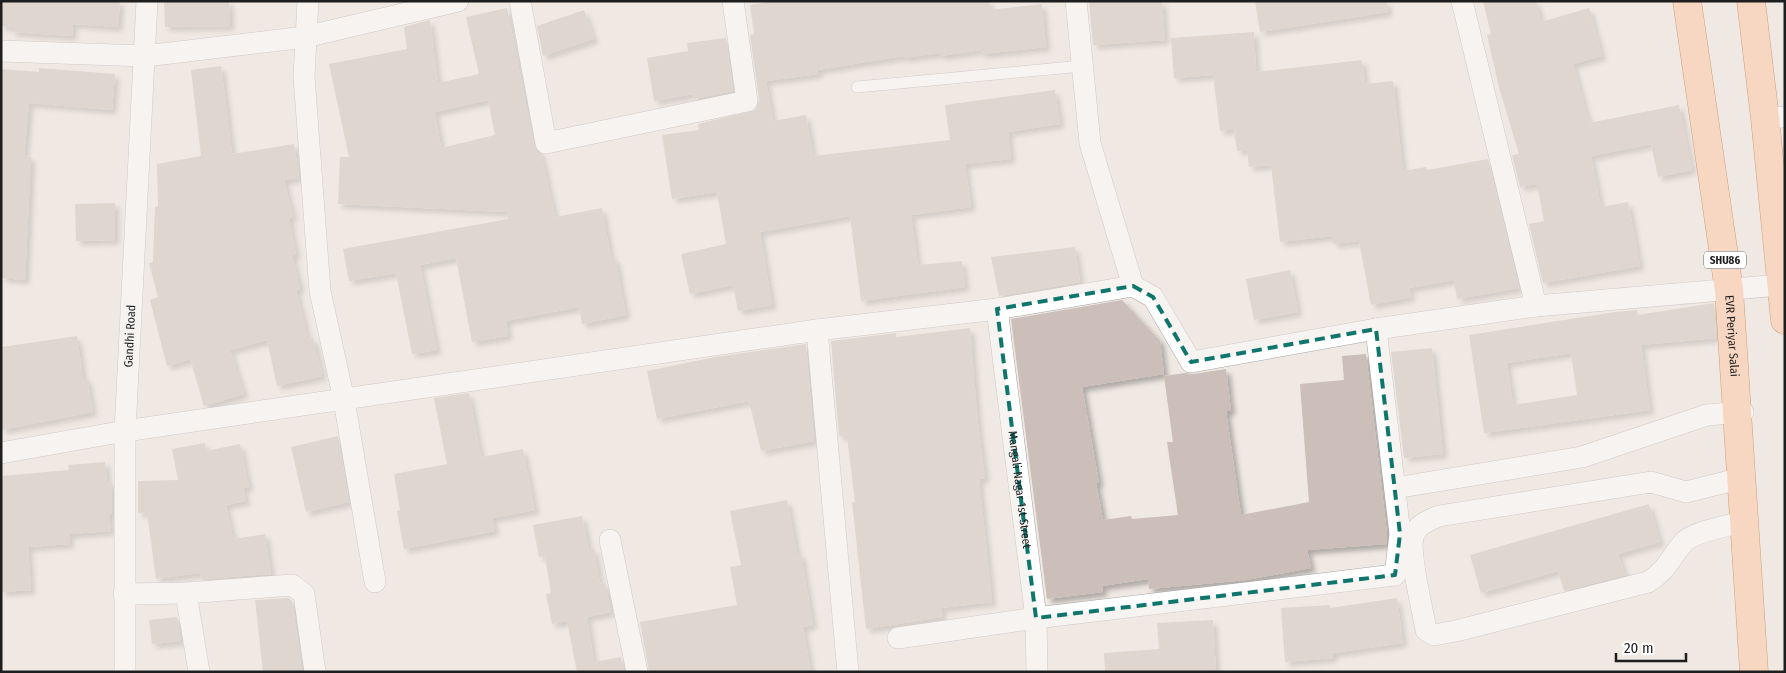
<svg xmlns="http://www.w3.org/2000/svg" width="1786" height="673" font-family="'Fira Sans Condensed',sans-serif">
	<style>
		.building { fill: #ccbeb9; fill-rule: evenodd; filter: url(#shadow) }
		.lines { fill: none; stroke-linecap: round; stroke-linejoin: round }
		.service-casing { stroke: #a5a5a5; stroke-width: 12 }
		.minor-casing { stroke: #a5a5a5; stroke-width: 22 }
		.primary-casing { stroke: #984a00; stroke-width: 29 }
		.service { stroke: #fff; stroke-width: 11 }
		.minor { stroke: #fff; stroke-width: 21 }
		.primary { stroke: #ffc199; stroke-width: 28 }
		.marked { fill: none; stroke: #0f766e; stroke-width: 4; stroke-dasharray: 10 6; stroke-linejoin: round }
		.labels { text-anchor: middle; stroke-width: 4; stroke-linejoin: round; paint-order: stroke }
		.shield { fill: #fff; stroke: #626262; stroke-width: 1 }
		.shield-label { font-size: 11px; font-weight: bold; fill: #1e1e1e }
		.street-label { font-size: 12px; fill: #1e1e1e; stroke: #fff }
	</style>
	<defs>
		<filter id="shadow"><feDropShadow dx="4.5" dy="4.5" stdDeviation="2.5" flood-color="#0004"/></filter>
	</defs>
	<rect width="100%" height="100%" fill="#f0e9e3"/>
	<g class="building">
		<path d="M1,1H120L118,27L73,24L72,36L12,32V27L1,26Z"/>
		<path d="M164,1H229L230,26L165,27Z"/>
		<path d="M773,1H989V10L1042,4L1046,47L981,54V50L940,56V53L903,58V56L817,70L818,74L766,81L773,121L806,115L813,156L950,140L945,105L1055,90L1060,124L1008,132L1011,159L965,164L971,207L911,215L918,265L962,261L965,287L861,301L850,216L760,232L772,305L738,311L733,285L690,294L681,254L726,244L717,192L672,199L662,135L699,130L698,124L755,110L759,99L750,35L754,34L750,5Z"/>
		<path d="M1089,1H1162L1165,40L1093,45Z"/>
		<path d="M1255,1H1387L1388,12L1260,32Z"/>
		<path d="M1483,1H1536L1541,22L1589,8L1602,56L1573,64L1589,123L1679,105L1692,170L1658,177L1651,144L1591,156L1601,207L1628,202L1640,266L1543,283L1529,224L1544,221L1537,184L1520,187L1512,155L1519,154L1499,87L1487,35L1491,34Z"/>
		<path d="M507,8L534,145L541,154L555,217L602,208L611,258L615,257L626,315L582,324L579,307L506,321L508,336L472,342L456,258L420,265L437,350L412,354L396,273L349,281L343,249L508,219L507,212L338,204L340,157H349L329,64L407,49L404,27L430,20L438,83L479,74L466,17ZM488,100L495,135L441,148L435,112Z"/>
		<path d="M584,10L594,39L543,56L537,26Z"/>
		<path d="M1254,32L1256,72L1362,60L1365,84L1393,81L1403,171L1426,167L1427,170L1488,159L1519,288L1457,299L1454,280L1409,288L1411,297L1371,305L1359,241L1333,244L1332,236L1280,242L1271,165L1249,167L1247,150L1237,151L1234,129L1220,131L1213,75L1174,78L1171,38Z"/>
		<path d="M726,38L733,91L694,99L693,94L654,101L647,58L688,51L687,43Z"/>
		<path d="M221,66L232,154L294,144L299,178L284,180L293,217L289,218L296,255H292L300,289L296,290L308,339L313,338L322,376L277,386L267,340L230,350L244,394L204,406L190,359L167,366L150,300L158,297L149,263L153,262L155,207L158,206L157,164L201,156L191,70Z"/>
		<path d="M39,68L115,74L112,110L29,103L24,156L31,157L25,280L1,278V69L39,72Z"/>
		<path d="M115,203V240L76,241L75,204Z"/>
		<path d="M1075,247L1080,282L999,296L991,257Z"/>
		<path d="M1290,270L1298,312L1254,320L1246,279Z"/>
		<path d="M1122,300L1160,341L1164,374L1082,387L1099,483H1096L1103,520L1131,516L1132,519L1178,515L1167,442H1173L1164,376L1185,373L1193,374L1226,369L1231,411H1226L1241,515L1309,502L1300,384L1344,380L1342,356L1366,354L1387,534L1386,544L1307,550L1311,568L1246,580L1149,589L1148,579L1102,586L1103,592L1047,599L1011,319Z"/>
		<path d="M1714,303L1716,338L1641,345L1650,410L1484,433L1469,335L1615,312L1637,310V315ZM1571,353L1577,395L1513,405L1507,363Z"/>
		<path d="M970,328L978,425L985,478L979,479L992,602L941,608L942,617L866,629L852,502H855L847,437L839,436L831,341L896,333V337Z"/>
		<path d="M77,336L83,378H87L93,412L1,430V347Z"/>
		<path d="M806,344L814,441L761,451L749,401L657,419L647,371L715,357Z"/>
		<path d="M1432,348L1443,454L1404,458L1391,352Z"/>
		<path d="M469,393L481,457L523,449L535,510L492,518L495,531L404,549L397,511L400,510L394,474L447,464L434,398Z"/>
		<path d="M338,436L349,502L306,512L291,447Z"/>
		<path d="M205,443L206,451L240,444L249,487L243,488L246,501L226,505L233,539L265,534L271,574L201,579L200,573L156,579L147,512L138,513V481L178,480L172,449Z"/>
		<path d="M105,462L107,483L112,482V514H109L111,531L69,534L70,544L28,547L31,590L1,592V476L69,470L68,465Z"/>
		<path d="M787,500L797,554H801L813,625L803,627L811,672H649L640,622L737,605L730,567L741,565L730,511Z"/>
		<path d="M1649,504L1660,542L1618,554L1625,575L1564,591L1558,571L1481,593L1470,555Z"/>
		<path d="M582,516L589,550L594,549L600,584L605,583L611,612L587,617L594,662L621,657L624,672H577L567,621L552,624L546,594L551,593L545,556L539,557L533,525Z"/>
		<path d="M288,598L292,601L302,672H263L255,600Z"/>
		<path d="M1397,598L1403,643L1333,653V658L1285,662L1281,608L1330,605V608Z"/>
		<path d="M177,617L181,641L152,644L149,620Z"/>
		<path d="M1213,620L1216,672H1105L1104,653L1159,649L1157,623Z"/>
	</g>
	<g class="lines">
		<defs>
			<path id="service" d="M857,87L1082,66"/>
			<g id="minor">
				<path d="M308,1L304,77L320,291L344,400L375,582"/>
				<path d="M520,1L546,143L747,101L733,1"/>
				<path d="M1076,1L1090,143L1133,286"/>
				<path d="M1462,1L1536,306"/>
				<path d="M1,51L145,56L305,37L458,1"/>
				<path d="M1765,118L1785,117"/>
				<path id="s1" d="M997,309L1036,618L1037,672"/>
				<path d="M817,330L848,672"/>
				<path d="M1,453L125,431L817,330L997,309L1133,286L1153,297L1191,362L1376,329L1536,306L1781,285"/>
				<path d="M1742,478L1686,492L1651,482L1439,516C1430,520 1418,524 1414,534C1407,550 1423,610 1426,630L1434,635L1456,631L1648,582C1668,570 1670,557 1685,541C1694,532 1731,525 1745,521"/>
				<path d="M1395,488L1582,457L1707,415L1743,412"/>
				<path d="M610,540L637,672"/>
				<path d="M186,593L199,672"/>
				<path d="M124,594L186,593L292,585L304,594L315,672"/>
				<path d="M898,638L1036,618L1395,575L1400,534L1376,329"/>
				<path id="s2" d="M125,672V431L147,1"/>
			</g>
			<g id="primary">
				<path id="s3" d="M1687,1L1729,290L1754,672"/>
				<path d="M1751,1L1765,118L1785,320"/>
			</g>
		</defs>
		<use href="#service" class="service-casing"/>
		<use href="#minor" class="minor-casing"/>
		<use href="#primary" class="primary-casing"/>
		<use href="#service" class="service"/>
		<use href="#minor" class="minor"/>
		<use href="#primary" class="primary"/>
	</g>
	<path d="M0 0H1786V673H0ZM1133,286L1153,297L1191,362L1376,329L1400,534L1395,575L1036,618L997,309Z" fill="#f0e9e3" fill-opacity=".55" fill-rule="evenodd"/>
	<path class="marked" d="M1133,286L1153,297L1191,362L1376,329L1400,534L1395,575L1036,618L997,309Z"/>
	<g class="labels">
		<rect class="shield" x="1704" y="251.5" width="42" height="17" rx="4"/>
		<g class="shield-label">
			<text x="1725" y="264">SHU86</text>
		</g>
		<g class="street-label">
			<text dy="4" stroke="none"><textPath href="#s3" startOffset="338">EVR Periyar Salai</textPath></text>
			<text dy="4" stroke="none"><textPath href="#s2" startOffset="336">Gandhi Road</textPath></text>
			<text dy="4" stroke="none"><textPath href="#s1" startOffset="182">Mangali Nagar 1st Street</textPath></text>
		</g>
	</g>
	<rect width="1786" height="673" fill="none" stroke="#1e1e1e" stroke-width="5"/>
	<path d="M1616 653v8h70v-8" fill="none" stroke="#1e1e1e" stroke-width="2.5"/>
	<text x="1624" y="653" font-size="15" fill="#1e1e1e" stroke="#ffffff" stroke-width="4" paint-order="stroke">20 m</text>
</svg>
